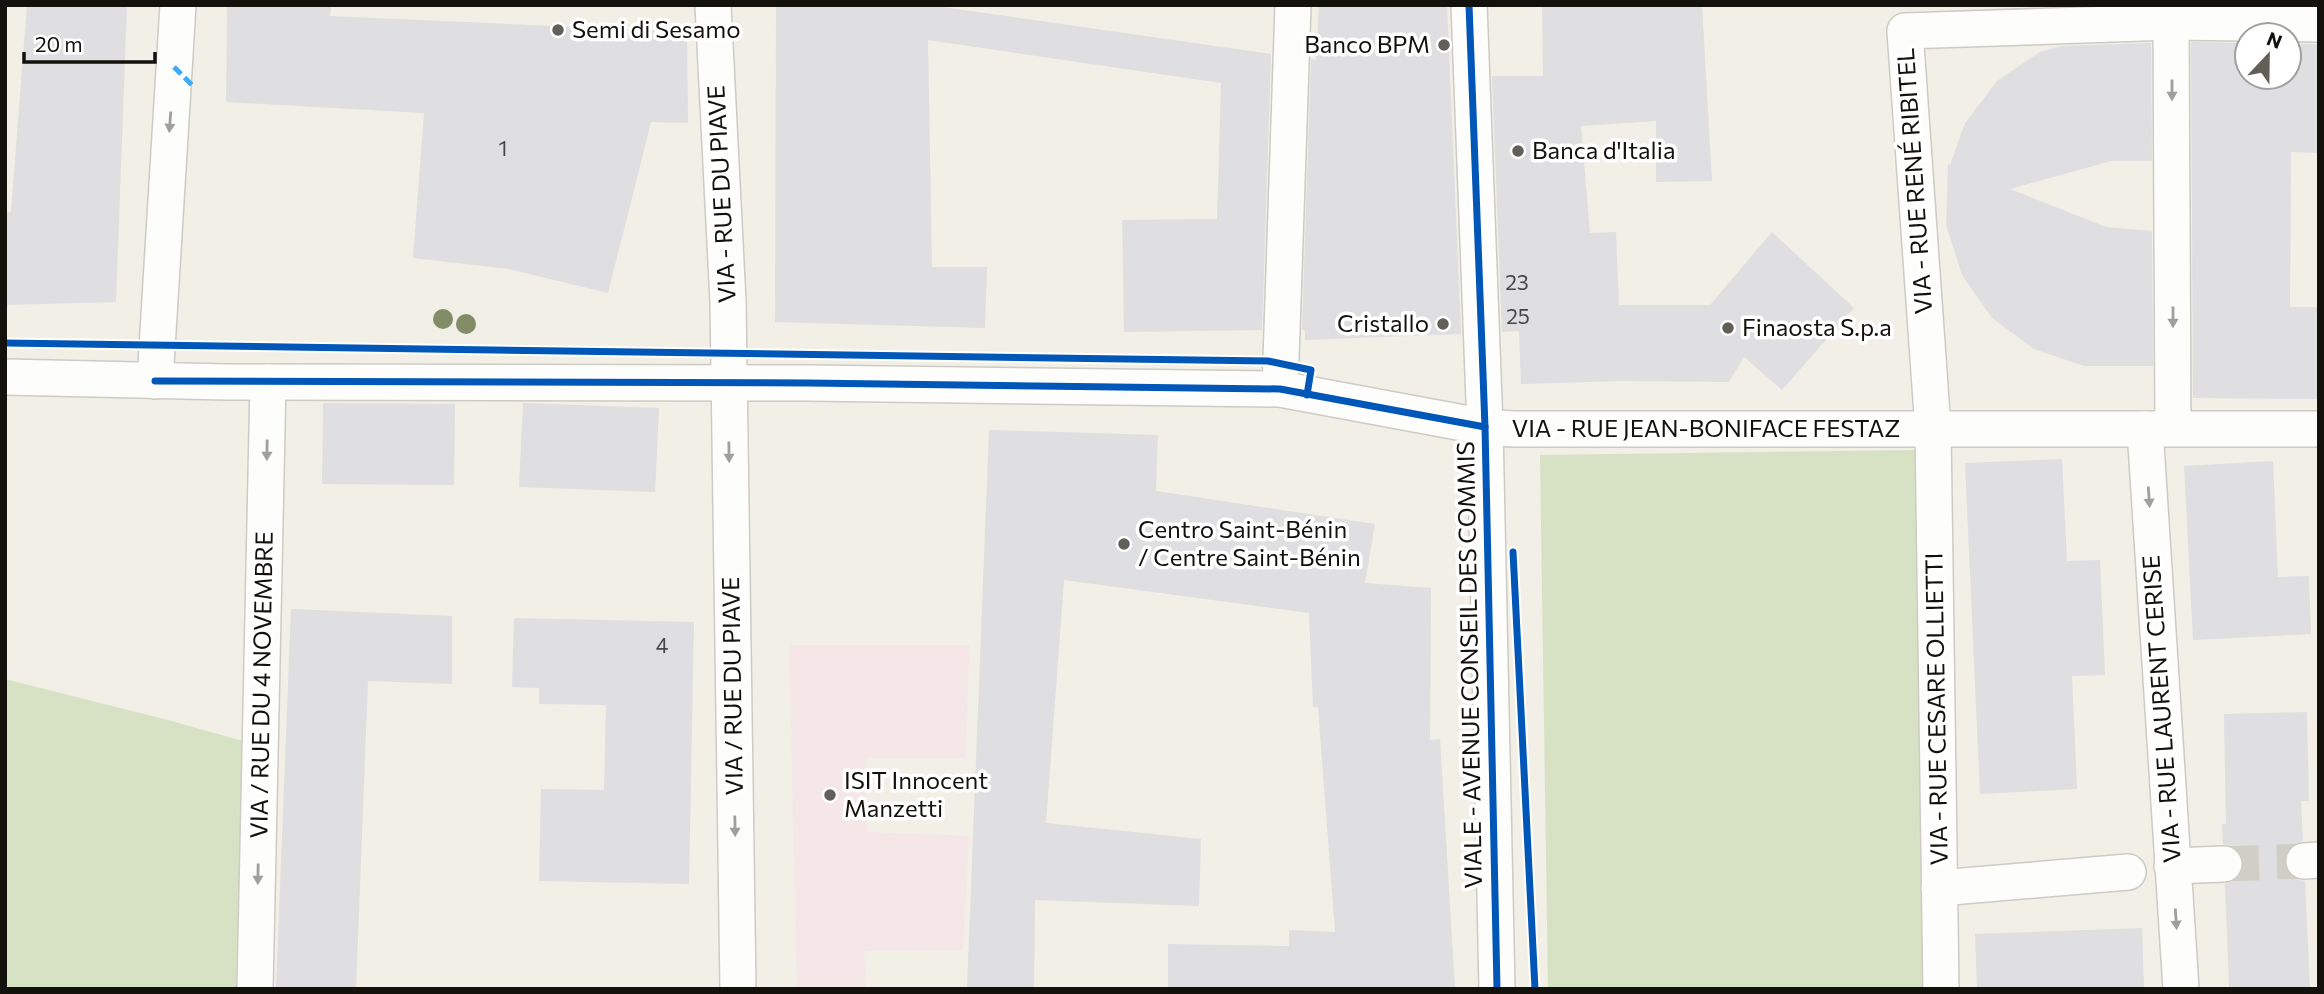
<svg xmlns="http://www.w3.org/2000/svg" width="2324" height="994" font-family="Commissioner,sans-serif">
	<style>
		.education { fill: #f5e7e8 }
		.green { fill: #d7e2c4 }
		.building { fill: #dfdee1 }
		.lines { fill: none; stroke-linecap: round; stroke-linejoin: round }
		.street-tunnel { stroke: #d0cec5; stroke-width: 35; stroke-dasharray: 35 18; stroke-linecap: butt }
		.street-casing { stroke: #cdcbc4; stroke-width: 38 }
		.street { stroke: #fdfdfb; stroke-width: 35 }
		.quiet { stroke: #3fa9f5; stroke-width: 5; stroke-dasharray: 10 5; stroke-linecap: butt }
		.cycleway-casing { stroke: #fff; stroke-width: 11 }
		.cycleway { stroke: #0057b8; stroke-width: 7 }
		.tree { fill: #828d68 }
		.oneway { fill: #9f9f9b }
		.poi-dot { fill: #615f58; stroke: #fff; stroke-width: 2.5 }
		.labels { text-anchor: middle; stroke-width: 7; stroke-linejoin: round; paint-order: stroke }
		.number-label { font-size: 21px; fill: #484644 }
		.poi-label { font-size: 24px; fill: #13110c; stroke: #fff; text-anchor: start }
		.street-label { font-size: 24px; fill: #13110c; stroke: #fff }
	</style>
	<rect width="100%" height="100%" fill="#f1efe6"/>
	<path class="education" d="M789,645H970L965,758H866L867,832L969,836L963,950L864,951L866,989H797Z"/>
	<g class="green">
		<path d="M1917,450L1925,989H1548L1540,455Z"/>
		<path d="M5,679L164,719L250,743L242,989H5Z"/>
	</g>
	<g class="building">
		<path d="M27,5H127L116,302L5,305V213L11,212Z"/>
		<path d="M227,5H331L330,16L687,32L688,123L651,122L608,293L509,269L413,258L424,113L226,102Z"/>
		<path d="M776,5H928L1271,54L1262,330L1124,332L1122,220L1217,219L1221,83L928,40L932,267H987L985,328L775,322Z"/>
		<path d="M1319,5H1447L1461,334L1305,340V330H1302L1311,59L1316,60Z"/>
		<path d="M1542,5H1702L1712,181L1656,182V121L1581,126L1590,233L1616,232L1619,305H1710L1772,232L1854,308L1782,390L1744,357L1729,382L1621,381L1521,384L1519,331L1502,332L1492,76H1543Z"/>
		<path d="M2191,42L2247,43V77H2289V44H2319V153L2291,152L2290,307H2319V399L2193,398Z"/>
		<path d="M2151,43L2152,161H2111L2010,189L2106,227L2152,231L2153,366H2084L2034,349L1992,318L1962,275L1946,224L1948,164L1950,165L1965,123L1997,81L2040,52L2061,46Z"/>
		<path d="M323,403L455,404L454,485L322,484Z"/>
		<path d="M523,403L659,408L655,492L519,487Z"/>
		<path d="M989,430L1158,435L1156,491L1375,524L1365,583L1431,588L1430,740L1440,739L1455,989H1168V944L1289,946V930L1335,932L1318,707H1313L1309,613L1064,580L1046,823L1201,839L1199,906L1035,900L1034,989H967Z"/>
		<path d="M2062,459L2067,561L2100,560L2105,675L2072,676L2077,789L1980,794L1965,463Z"/>
		<path d="M2273,461L2278,577L2309,576L2311,634L2193,640L2184,466Z"/>
		<path d="M291,609L452,616V684L368,681L356,989H276Z"/>
		<path d="M514,618L694,622L689,884L539,881L541,789L604,790L606,705L539,704V688L512,687Z"/>
		<path d="M2307,712L2309,801H2301L2303,841L2292,845L2286,852L2284,862L2288,873L2296,879L2305,881L2310,989H2229L2225,884L2235,881L2242,873L2244,864L2241,853L2233,846L2223,844L2222,824H2226L2224,714Z"/>
		<path d="M2142,928L2144,989H1977L1975,934Z"/>
	</g>
	<g class="lines">
		<path class="street-tunnel" d="M2224,864L2304,861"/>
		<defs>
			<g id="street">
				<path d="M713,5L728,302L738,989"/>
				<path d="M1469,5L1485,427L1497,989"/>
				<path d="M2171,22L2173,428"/>
				<path d="M5,377L227,382L808,383L1280,389L1485,427L1513,429H2319"/>
				<path d="M155,381L178,5"/>
				<path d="M1280,389L1293,5"/>
				<path d="M2145,429L2181,989"/>
				<path d="M2304,861L2319,860"/>
				<path d="M2172,866L2224,864"/>
				<path d="M1939,888L2128,872"/>
				<path d="M255,989L268,382"/>
				<path d="M1941,989L1933,429L1905,31L2171,22L2319,24"/>
			</g>
		</defs>
		<use href="#street" class="street-casing"/>
		<use href="#street" class="street"/>
		<path class="quiet" d="M174,67L193,86"/>
		<defs>
			<g id="cycleway">
				<path d="M1469,5L1485,427L1497,989"/>
				<path d="M5,343L1268,361L1311,370L1307,395"/>
				<path d="M155,381L808,383L1280,389L1485,427"/>
				<path d="M1513,552L1535,989"/>
			</g>
		</defs>
		<use href="#cycleway" class="cycleway-casing"/>
		<use href="#cycleway" class="cycleway"/>
	</g>
	<g class="tree">
		<circle cx="443" cy="319" r="10"/>
		<circle cx="466" cy="324" r="10"/>
	</g>
	<defs><path id="oneway-solid" d="M-6-.8H1V-3.2L6.5 0L1 3.2V.8H-6Z" transform="scale(1.75)"/></defs>
	<g class="oneway">
		<use href="#oneway-solid" transform="translate(2172 90) rotate(90)"/>
		<use href="#oneway-solid" transform="translate(170 122) rotate(94)"/>
		<use href="#oneway-solid" transform="translate(2173 317) rotate(90)"/>
		<use href="#oneway-solid" transform="translate(267 450) rotate(91)"/>
		<use href="#oneway-solid" transform="translate(729 452) rotate(89)"/>
		<use href="#oneway-solid" transform="translate(2149 497) rotate(86)"/>
		<use href="#oneway-solid" transform="translate(735 826) rotate(89)"/>
		<use href="#oneway-solid" transform="translate(258 874) rotate(91)"/>
		<use href="#oneway-solid" transform="translate(2176 919) rotate(86)"/>
	</g>
	<g class="poi-dot">
		<circle cx="558" cy="30" r="7"/>
		<circle cx="1444" cy="45" r="7"/>
		<circle cx="1518" cy="151" r="7"/>
		<circle cx="1443" cy="324" r="7"/>
		<circle cx="1728" cy="328" r="7"/>
		<circle cx="1124" cy="544" r="7"/>
		<circle cx="830" cy="795" r="7"/>
	</g>
	<g class="labels">
		<g class="number-label">
			<text x="503" y="156">1</text>
			<text x="1517" y="290">23</text>
			<text x="1518" y="324">25</text>
			<text x="662" y="653">4</text>
		</g>
		<g class="poi-label">
			<text x="572" y="38">Semi di Sesamo</text>
			<text x="1430" y="53" text-anchor="end">Banco BPM</text>
			<text x="1532" y="159">Banca d'Italia</text>
			<text x="1429" y="332" text-anchor="end">Cristallo</text>
			<text x="1742" y="336">Finaosta S.p.a</text>
			<text x="1138" y="538">Centro Saint-Bénin<tspan x="1138" dy="28">/ Centre Saint-Bénin</tspan></text>
			<text x="844" y="789">ISIT Innocent<tspan x="844" dy="28">Manzetti</tspan></text>
		</g>
		<g class="street-label">
			<text transform="translate(1915 181) rotate(-94)" y="8">VIA - RUE RENÉ RIBITEL</text>
			<text transform="translate(722 194) rotate(-93)" y="8">VIA - RUE DU PIAVE</text>
			<text x="1706" y="437">VIA - RUE JEAN-BONIFACE FESTAZ</text>
			<text transform="translate(1470 665) rotate(-91)" y="8">VIALE - AVENUE CONSEIL DES COMMIS</text>
			<text transform="translate(262 685) rotate(-89)" y="8">VIA / RUE DU 4 NOVEMBRE</text>
			<text transform="translate(733 686) rotate(-91)" y="8">VIA / RUE DU PIAVE</text>
			<text transform="translate(1937 709) rotate(-91)" y="8">VIA - RUE CESARE OLLIETTI</text>
			<text transform="translate(2162 709) rotate(-94)" y="8">VIA - RUE LAURENT CERISE</text>
		</g>
	</g>
	<rect width="2324" height="994" fill="none" stroke="#13110c" stroke-width="14"/>
	<g transform="translate(2268 56) rotate(22)"><circle r="33" fill="#ffffff" stroke="#a1a09e" stroke-width="2"/>
	<path d="M0-5L12 26L0 18L-12 26Z" fill="#615f58"/>
	<text y="-10" font-size="19" font-weight="bold" text-anchor="middle" fill="#13110c">N</text>
	</g>
	<path d="M24 52v10h131v-10" fill="none" stroke="#13110c" stroke-width="3.5"/>
	<text x="35" y="52" font-size="21" fill="#13110c" stroke="#ffffff" stroke-width="5" paint-order="stroke">20 m</text>
</svg>
